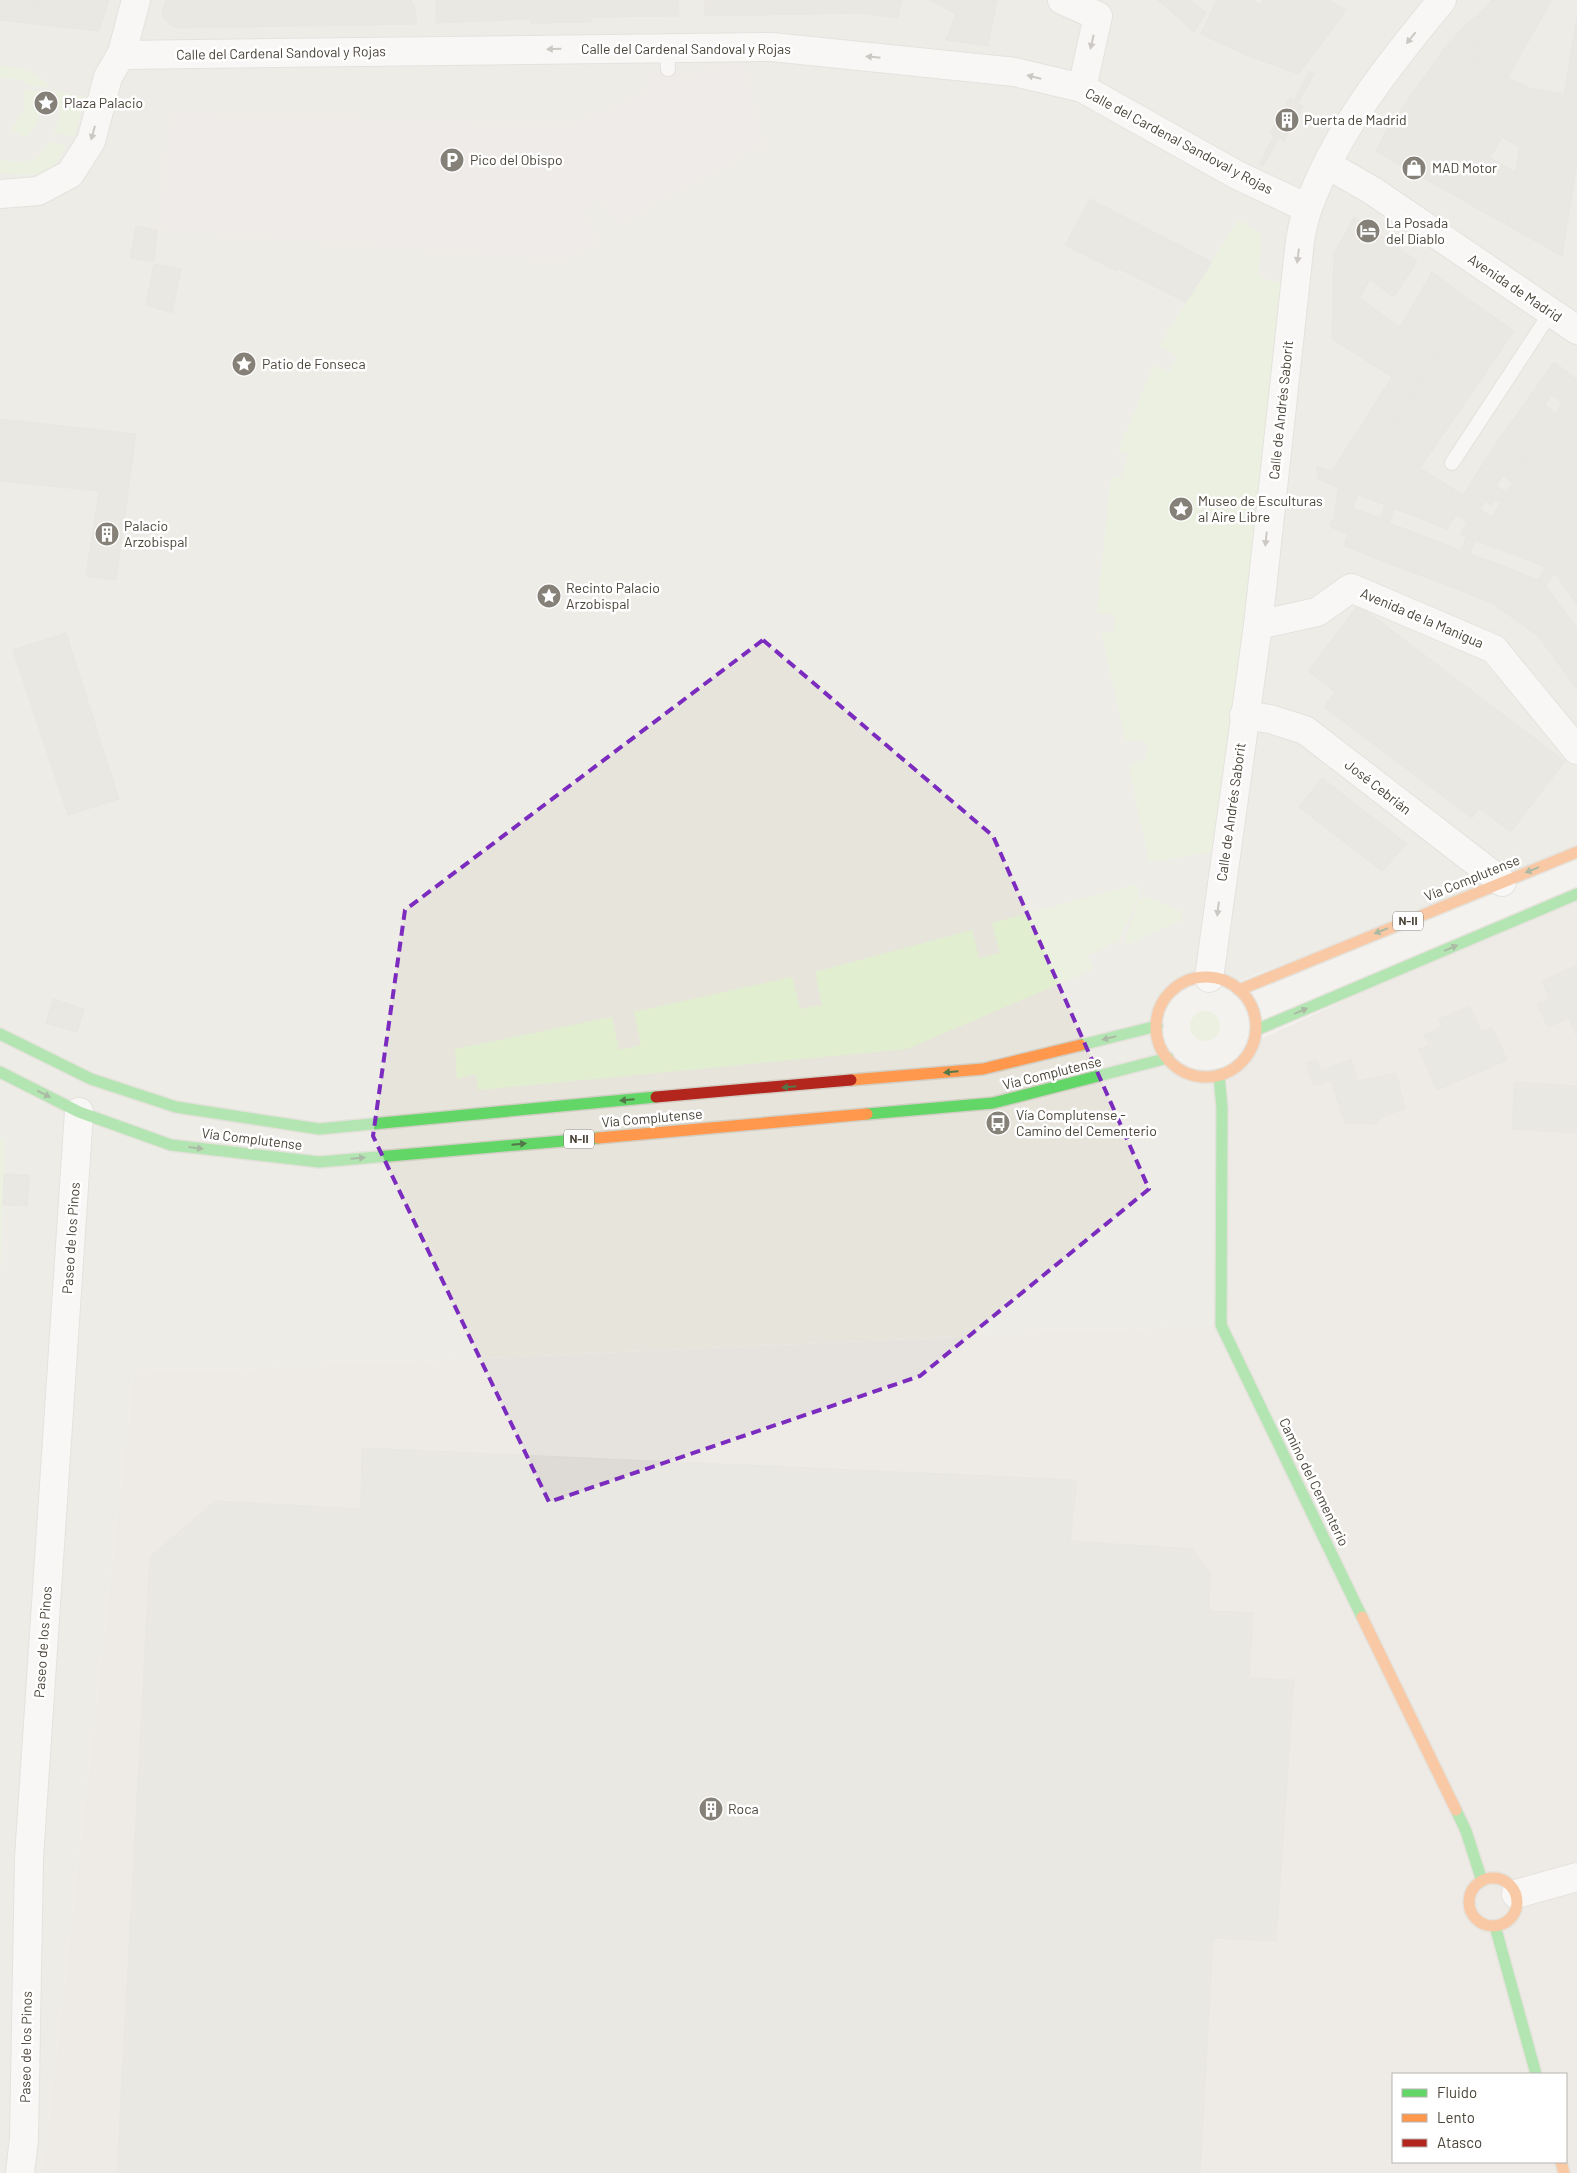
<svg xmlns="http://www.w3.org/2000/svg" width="1577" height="2173" font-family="Barlow,sans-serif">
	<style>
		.residential { fill: #e7e4dc }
		.industrial { fill: #e6e2de; fill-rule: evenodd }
		.green { fill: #e1eecf }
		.parking { fill: #e6e3df }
		.building { fill: #dedbd6; stroke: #dcd9d4 }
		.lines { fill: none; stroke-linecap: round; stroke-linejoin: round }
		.lane-casing { stroke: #d2d0cb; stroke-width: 16 }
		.street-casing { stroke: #d2d0cb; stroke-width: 30 }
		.fast-casing { stroke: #d3cfc5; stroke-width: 14 }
		.slow-casing { stroke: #d3cfc5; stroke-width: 14 }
		.jam-casing { stroke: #d3cfc5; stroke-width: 14 }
		.lane { stroke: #fdfdfc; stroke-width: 14 }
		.street { stroke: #fdfdfc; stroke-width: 28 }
		.fast { stroke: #63d668; stroke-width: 11 }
		.slow { stroke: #ff974d; stroke-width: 11 }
		.jam { stroke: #b3261e; stroke-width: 11 }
		.oneway { fill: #9b9791 }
		.oneway2 { fill: #537749 }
		.marked { fill: none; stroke: #7b2cbf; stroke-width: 4; stroke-dasharray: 10 6; stroke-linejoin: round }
		.labels { text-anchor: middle; stroke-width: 5; stroke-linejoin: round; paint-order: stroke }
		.shield { fill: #fff; stroke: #817c74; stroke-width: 1 }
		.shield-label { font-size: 12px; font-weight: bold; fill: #4b4439 }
		.street-label { font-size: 14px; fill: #4b4439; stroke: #fff }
		.poi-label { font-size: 14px; fill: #4b4439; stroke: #fff; text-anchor: start }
	</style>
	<rect width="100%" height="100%" fill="#f4f2ee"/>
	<path class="residential" d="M0,0H1577V852L1231,984L1223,980L1200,978L1179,985L1169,994L1160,1010L1157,1026L1159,1044L1168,1058L1175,1066L1193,1075L1203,1077L1219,1075L1221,1325L134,1374L43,2173H0Z"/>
	<path class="industrial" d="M1577,894V2173H43L134,1374L1221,1325L1228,1072L1244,1060L1254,1042ZM1393,2074H1566V2162H1393Z"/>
	<g class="green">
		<path d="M0,66C19,66 37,72 50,86L34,87L18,79L0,78Z"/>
		<path d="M25,89L40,92C43,110 39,124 26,137L11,130L24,110Z"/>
		<path d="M55,91L85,97L74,136L53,133C61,119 62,106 55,91Z"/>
		<path d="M49,142L66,146C49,180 34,176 0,173V160C24,162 36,167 49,142Z"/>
		<path d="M1238,220L1261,234L1258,276L1288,286L1220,851L1149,862L1129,766L1146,758L1148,747L1140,740L1126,742L1101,631L1114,632L1115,614L1097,613L1111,476L1122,479L1128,454L1118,451L1154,365L1169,372L1178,356L1159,346Z"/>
		<path d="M1137,884L1139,896L1119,940L1087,956L1094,969L907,1049L478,1090L476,1074L457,1079L455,1049L612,1017L619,1050L641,1045L634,1012L792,977L800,1009L822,1005L815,972L972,930L979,958L1000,953L992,923Z"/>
		<path d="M1143,897L1149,898L1182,912L1181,920L1128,944L1125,941L1138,901Z"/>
		<circle cx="1205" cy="1026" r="15"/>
		<path d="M0,1138L5,1142L0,1287Z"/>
	</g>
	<path class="parking" d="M743,58L766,147L759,148L618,225L600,200L582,211L600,244L561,261L157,230L171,112L569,124L645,93L649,70L683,68L684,77Z"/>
	<g class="building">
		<path d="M0,0H37L34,24L0,20Z"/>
		<path d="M37,0H109L99,31L34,24Z"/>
		<path d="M166,0H411L414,5L417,24L176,28L170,25L163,17L162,12Z"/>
		<path d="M436,0H678L679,16L591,17V22L531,23V19L436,23Z"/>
		<path d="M705,0H749L753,15H705Z"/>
		<path d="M749,0H810L812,14L753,15Z"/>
		<path d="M810,0H864L862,13L812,14Z"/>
		<path d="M864,0H902L898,18L862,13Z"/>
		<path d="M929,0H997L988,46L946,40L956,14Z"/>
		<path d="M1158,0H1190L1206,12L1194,32Z"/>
		<path d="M1217,0H1252L1262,6L1246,55L1201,34Z"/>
		<path d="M1263,0H1328L1346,10L1299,74L1246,55Z"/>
		<path d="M1492,0H1512L1506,11L1490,2Z"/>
		<path d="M1512,0H1527L1545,12L1508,77L1477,62L1484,50L1473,44L1479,33L1466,25L1476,16L1496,29Z"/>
		<path d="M1527,0H1552L1545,12Z"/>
		<path d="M1490,2L1506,11L1496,29L1476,16Z"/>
		<path d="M1577,17V164L1562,256L1507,225L1529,88L1564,94Z"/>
		<path d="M1466,25L1479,33L1473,44L1484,50L1477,62L1446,46Z"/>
		<path d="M1446,46L1479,63L1428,136L1414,128L1395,162L1376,151L1394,117L1395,118Z"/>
		<path d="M1479,63L1529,88L1520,147L1502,137L1490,158L1516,172L1507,225L1395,162L1414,128L1428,136Z"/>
		<path d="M1309,71L1314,74L1298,103L1303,106L1284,141L1279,138L1263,166L1259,164L1274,136L1270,133L1290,98L1294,101Z"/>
		<path d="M1090,199L1212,262L1186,302L1118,268L1116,271L1065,245Z"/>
		<path d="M1354,217L1417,261L1394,297L1334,254Z"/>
		<path d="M136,226L157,230L154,262L130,258Z"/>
		<path d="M1334,254L1370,280L1359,298L1400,327L1432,272L1470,300L1351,492L1318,479L1317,466L1332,471L1392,377L1332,339Z"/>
		<path d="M154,264L181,269L172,313L146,305Z"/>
		<path d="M1470,300L1514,331L1476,387L1434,359Z"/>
		<path d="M1434,359L1476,387L1433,449L1395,422Z"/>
		<path d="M1554,362L1576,379L1562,402L1551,394L1545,405L1555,413L1526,461L1497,442Z"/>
		<path d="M1576,379L1577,380V404L1566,396Z"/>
		<path d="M1566,396L1577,404V604L1556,575L1546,567L1477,541Z"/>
		<path d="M0,419L136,434L116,580L86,576L99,491L0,481Z"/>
		<path d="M1395,422L1433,449L1420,468L1454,489L1432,523L1351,492Z"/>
		<path d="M1497,442L1526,461L1513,482L1503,476L1496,486L1507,493L1501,502L1495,499L1491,505L1485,501L1480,509L1492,517L1477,541L1460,534L1467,522L1456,515L1447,529L1432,523L1454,489L1463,495Z"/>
		<path d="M1338,487L1358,495L1353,508L1380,518L1385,505L1394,509L1389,523L1426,537L1412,572L1344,546L1348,534L1331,527L1330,523L1334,519Z"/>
		<path d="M1426,537L1461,551L1466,537L1475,540L1470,554L1506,567L1492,603L1412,572Z"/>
		<path d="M1506,567L1538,580L1546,567L1554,573L1546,586L1567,615L1538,636L1492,603Z"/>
		<path d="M1358,605L1565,761L1511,832L1479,808L1472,818L1324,707L1335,692L1308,671Z"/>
		<path d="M1567,615L1577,628V689L1538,636Z"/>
		<path d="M66,633L119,799L68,815L13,650Z"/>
		<path d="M1322,778L1407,844L1382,871L1299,807Z"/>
		<path d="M1577,965V1037L1569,1018L1548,1027L1537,1004L1550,998L1542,981Z"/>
		<path d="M53,999L84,1009L77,1032L46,1023Z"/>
		<path d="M1470,1006L1481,1031L1492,1027L1507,1060L1437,1090L1419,1049L1429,1045L1424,1035L1442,1027L1439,1019Z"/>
		<path d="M1351,1059L1358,1081L1396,1073L1405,1109L1381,1117L1377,1124L1345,1123L1331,1080L1314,1086L1306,1063L1317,1060L1321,1071Z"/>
		<path d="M1515,1082L1577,1086V1133L1512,1129Z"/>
		<path d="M4,1174L29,1175L27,1206L3,1205Z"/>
		<path d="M362,1448L1077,1480L1070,1541L1192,1549L1210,1572L1209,1611L1253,1613L1249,1678L1294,1680L1276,1941L1213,1938L1200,2173H117L150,1557L215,1501L361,1509Z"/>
	</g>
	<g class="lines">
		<defs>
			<g id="lane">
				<path d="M667,47L668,69"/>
				<path d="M1452,463L1551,312"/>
			</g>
			<g id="street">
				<path d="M1062,0L1098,16L1082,88"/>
				<path d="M121,55L772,47L1015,72L1082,88L1237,175L1307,208"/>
				<path d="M1328,165L1373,191L1577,330"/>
				<path d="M0,194L38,191L70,174L91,141L108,77L122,53L136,0"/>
				<path d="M1258,625L1317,612L1351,588L1494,649L1577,750"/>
				<path d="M1244,715L1270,719L1305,730L1502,882"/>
				<path d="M1209,978L1258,625L1300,241C1302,230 1304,218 1308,208C1336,130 1390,63 1442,0"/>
				<path d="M1516,1894L1577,1877"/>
				<path d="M20,2173L24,2139L29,1858L79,1112"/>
			</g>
			<g id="fast">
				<path d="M1256,1030L1577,894"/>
				<path d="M0,1034L91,1079L176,1107L319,1129L656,1097"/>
				<path d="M1081,1045L1157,1026"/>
				<path d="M0,1072L79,1112L171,1145L319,1162L598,1138"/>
				<path d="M1219,1075L1222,1108L1221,1325L1362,1617"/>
				<path d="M867,1114L993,1103L1168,1058"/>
				<path d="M1456,1810L1466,1831L1482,1881"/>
				<path d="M1495,1926L1536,2074"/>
			</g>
			<g id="slow">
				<circle cx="1206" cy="1027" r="50"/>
				<path d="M1239,990L1577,852"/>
				<path d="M851,1080L983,1069L1081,1045"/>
				<path d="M598,1138L867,1114"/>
				<path d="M1362,1617L1456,1810"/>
				<circle cx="1493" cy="1902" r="24"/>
				<path d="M1561,2162L1564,2173"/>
			</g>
			<path id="jam" d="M656,1097L851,1080"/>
		</defs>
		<use href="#lane" class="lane-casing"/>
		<use href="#street" class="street-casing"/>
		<use href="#fast" class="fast-casing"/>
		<use href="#slow" class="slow-casing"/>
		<use href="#jam" class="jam-casing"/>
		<use href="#lane" class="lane"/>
		<use href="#street" class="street"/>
		<use href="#fast" class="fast"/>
		<use href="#slow" class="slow"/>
		<use href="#jam" class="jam"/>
	</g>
	<defs><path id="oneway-solid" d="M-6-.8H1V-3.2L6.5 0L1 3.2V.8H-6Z" transform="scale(1.25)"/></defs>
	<g class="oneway">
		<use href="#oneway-solid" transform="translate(1411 38) rotate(129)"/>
		<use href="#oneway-solid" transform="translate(1092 42) rotate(103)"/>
		<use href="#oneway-solid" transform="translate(554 49) rotate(179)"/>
		<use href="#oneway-solid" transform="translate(873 57) rotate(-174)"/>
		<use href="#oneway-solid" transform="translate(1034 77) rotate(-166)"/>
		<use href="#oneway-solid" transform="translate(93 133) rotate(105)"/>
		<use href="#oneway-solid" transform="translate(1298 256) rotate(97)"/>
		<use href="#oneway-solid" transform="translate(1266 539) rotate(96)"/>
		<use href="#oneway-solid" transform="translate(1218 909) rotate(97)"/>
	</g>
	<g class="oneway2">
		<use href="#oneway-solid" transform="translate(1532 870) rotate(158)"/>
		<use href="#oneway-solid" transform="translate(1381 931) rotate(158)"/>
		<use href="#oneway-solid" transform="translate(1451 948) rotate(-23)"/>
		<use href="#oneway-solid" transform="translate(1301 1011) rotate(-23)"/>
		<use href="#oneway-solid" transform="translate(1109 1038) rotate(166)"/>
		<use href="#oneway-solid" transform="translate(951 1072) rotate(175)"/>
		<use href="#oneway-solid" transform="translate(789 1087) rotate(175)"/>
		<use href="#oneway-solid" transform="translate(44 1094) rotate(27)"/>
		<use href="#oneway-solid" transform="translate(627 1100) rotate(175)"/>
		<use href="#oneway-solid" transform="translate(519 1144) rotate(-5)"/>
		<use href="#oneway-solid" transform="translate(196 1148) rotate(7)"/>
		<use href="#oneway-solid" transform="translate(358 1158) rotate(-5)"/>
	</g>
	<path d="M0 0H1577V2173H0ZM763,640L993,836L1149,1189L920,1376L549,1502L373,1136L405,910Z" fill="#f4f2ee" fill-opacity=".55" fill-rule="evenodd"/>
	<path class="marked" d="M763,640L993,836L1149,1189L920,1376L549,1502L373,1136L405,910Z"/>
	<defs>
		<symbol id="sight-disc" viewBox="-11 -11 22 22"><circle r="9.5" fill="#868178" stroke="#fff"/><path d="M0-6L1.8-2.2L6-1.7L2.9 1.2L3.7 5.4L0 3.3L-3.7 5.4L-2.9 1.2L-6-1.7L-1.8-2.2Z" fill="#fff"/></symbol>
		<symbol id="building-disc" viewBox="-11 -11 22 22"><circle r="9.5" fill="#868178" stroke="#fff"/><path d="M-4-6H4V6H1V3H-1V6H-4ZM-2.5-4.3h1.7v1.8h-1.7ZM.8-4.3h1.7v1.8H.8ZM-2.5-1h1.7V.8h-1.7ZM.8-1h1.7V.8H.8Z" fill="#fff"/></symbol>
		<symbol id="parking-disc" viewBox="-11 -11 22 22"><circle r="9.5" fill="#868178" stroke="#fff"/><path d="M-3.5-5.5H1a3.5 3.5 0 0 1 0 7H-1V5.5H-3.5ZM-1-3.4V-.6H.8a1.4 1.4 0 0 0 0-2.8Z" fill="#fff"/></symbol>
		<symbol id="shop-disc" viewBox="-11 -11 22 22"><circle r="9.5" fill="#868178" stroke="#fff"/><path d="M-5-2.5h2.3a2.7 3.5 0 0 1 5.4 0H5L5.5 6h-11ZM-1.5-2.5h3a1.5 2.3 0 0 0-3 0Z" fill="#fff"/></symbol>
		<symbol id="hotel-disc" viewBox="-11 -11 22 22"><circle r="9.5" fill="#868178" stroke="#fff"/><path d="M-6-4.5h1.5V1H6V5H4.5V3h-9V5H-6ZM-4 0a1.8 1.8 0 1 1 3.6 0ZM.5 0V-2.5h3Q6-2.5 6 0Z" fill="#fff"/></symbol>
		<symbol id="bus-disc" viewBox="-11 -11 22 22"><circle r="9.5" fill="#868178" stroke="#fff"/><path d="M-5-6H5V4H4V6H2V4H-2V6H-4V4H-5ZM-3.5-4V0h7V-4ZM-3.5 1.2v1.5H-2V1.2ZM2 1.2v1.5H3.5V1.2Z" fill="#fff"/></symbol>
	</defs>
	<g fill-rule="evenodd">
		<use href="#sight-disc" x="32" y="89" width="28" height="28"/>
		<use href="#building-disc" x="1273" y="106" width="28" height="28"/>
		<use href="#parking-disc" x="438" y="146" width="28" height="28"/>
		<use href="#shop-disc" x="1400" y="154" width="28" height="28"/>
		<use href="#hotel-disc" x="1354" y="217" width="28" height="28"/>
		<use href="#sight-disc" x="230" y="350" width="28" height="28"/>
		<use href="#sight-disc" x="1167" y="495" width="28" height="28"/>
		<use href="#building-disc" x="93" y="520" width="28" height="28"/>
		<use href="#sight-disc" x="535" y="582" width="28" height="28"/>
		<use href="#bus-disc" x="984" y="1109" width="28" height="28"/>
		<use href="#building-disc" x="697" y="1795" width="28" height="28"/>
	</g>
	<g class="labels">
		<g class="shield">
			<rect x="1393" y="911.5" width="30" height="19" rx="4"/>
			<rect x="564" y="1129.5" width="30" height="19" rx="4"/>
		</g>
		<g class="shield-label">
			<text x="1408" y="925">N-II</text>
			<text x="579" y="1143">N-II</text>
		</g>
		<g class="street-label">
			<text x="686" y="54">Calle del Cardenal Sandoval y Rojas</text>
			<text transform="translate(281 53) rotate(-1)" y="5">Calle del Cardenal Sandoval y Rojas</text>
			<text transform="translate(1179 141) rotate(28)" y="5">Calle del Cardenal Sandoval y Rojas</text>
			<text transform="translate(1515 288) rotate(34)" y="5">Avenida de Madrid</text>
			<text transform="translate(1281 410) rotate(-84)" y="5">Calle de Andrés Saborit</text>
			<text transform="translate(1422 618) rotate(23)" y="5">Avenida de la Manigua</text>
			<text transform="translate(1378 787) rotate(38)" y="5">José Cebrián</text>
			<text transform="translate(1231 812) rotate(-82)" y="5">Calle de Andrés Saborit</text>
			<text transform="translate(1472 878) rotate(-22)" y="5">Vía Complutense</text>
			<text transform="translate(1052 1073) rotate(-14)" y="5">Vía Complutense</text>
			<text transform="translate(652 1118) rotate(-5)" y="5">Vía Complutense</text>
			<text transform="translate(252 1139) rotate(7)" y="5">Vía Complutense</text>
			<text transform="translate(71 1238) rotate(-86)" y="5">Paseo de los Pinos</text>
			<text transform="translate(1314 1482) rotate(64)" y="5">Camino del Cementerio</text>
			<text transform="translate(43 1642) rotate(-86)" y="5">Paseo de los Pinos</text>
			<text transform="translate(26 2047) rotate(-89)" y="5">Paseo de los Pinos</text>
		</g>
		<g class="poi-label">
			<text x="64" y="108">Plaza Palacio</text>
			<text x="1304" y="125">Puerta de Madrid</text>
			<text x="470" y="165">Pico del Obispo</text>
			<text x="1432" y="173">MAD Motor</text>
			<text x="1386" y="228">La Posada<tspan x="1386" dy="16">del Diablo</tspan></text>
			<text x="262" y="369">Patio de Fonseca</text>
			<text x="1198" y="506">Museo de Esculturas<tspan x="1198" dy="16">al Aire Libre</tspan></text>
			<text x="124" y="531">Palacio<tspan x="124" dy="16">Arzobispal</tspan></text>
			<text x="566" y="593">Recinto Palacio<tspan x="566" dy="16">Arzobispal</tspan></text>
			<text x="1016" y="1120">Vía Complutense -<tspan x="1016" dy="16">Camino del Cementerio</tspan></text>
			<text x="728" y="1814">Roca</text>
		</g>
	</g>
	<rect x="1392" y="2073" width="175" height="90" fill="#ffffff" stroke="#b7b4b0"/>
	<rect x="1402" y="2089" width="25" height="8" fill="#63d668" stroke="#b7b4b0"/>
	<text x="1437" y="2098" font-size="15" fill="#4b4439">Fluido</text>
	<rect x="1402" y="2114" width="25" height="8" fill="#ff974d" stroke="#b7b4b0"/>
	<text x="1437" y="2123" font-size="15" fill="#4b4439">Lento</text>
	<rect x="1402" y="2139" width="25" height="8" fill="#b3261e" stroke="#b7b4b0"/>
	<text x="1437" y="2148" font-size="15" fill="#4b4439">Atasco</text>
</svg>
